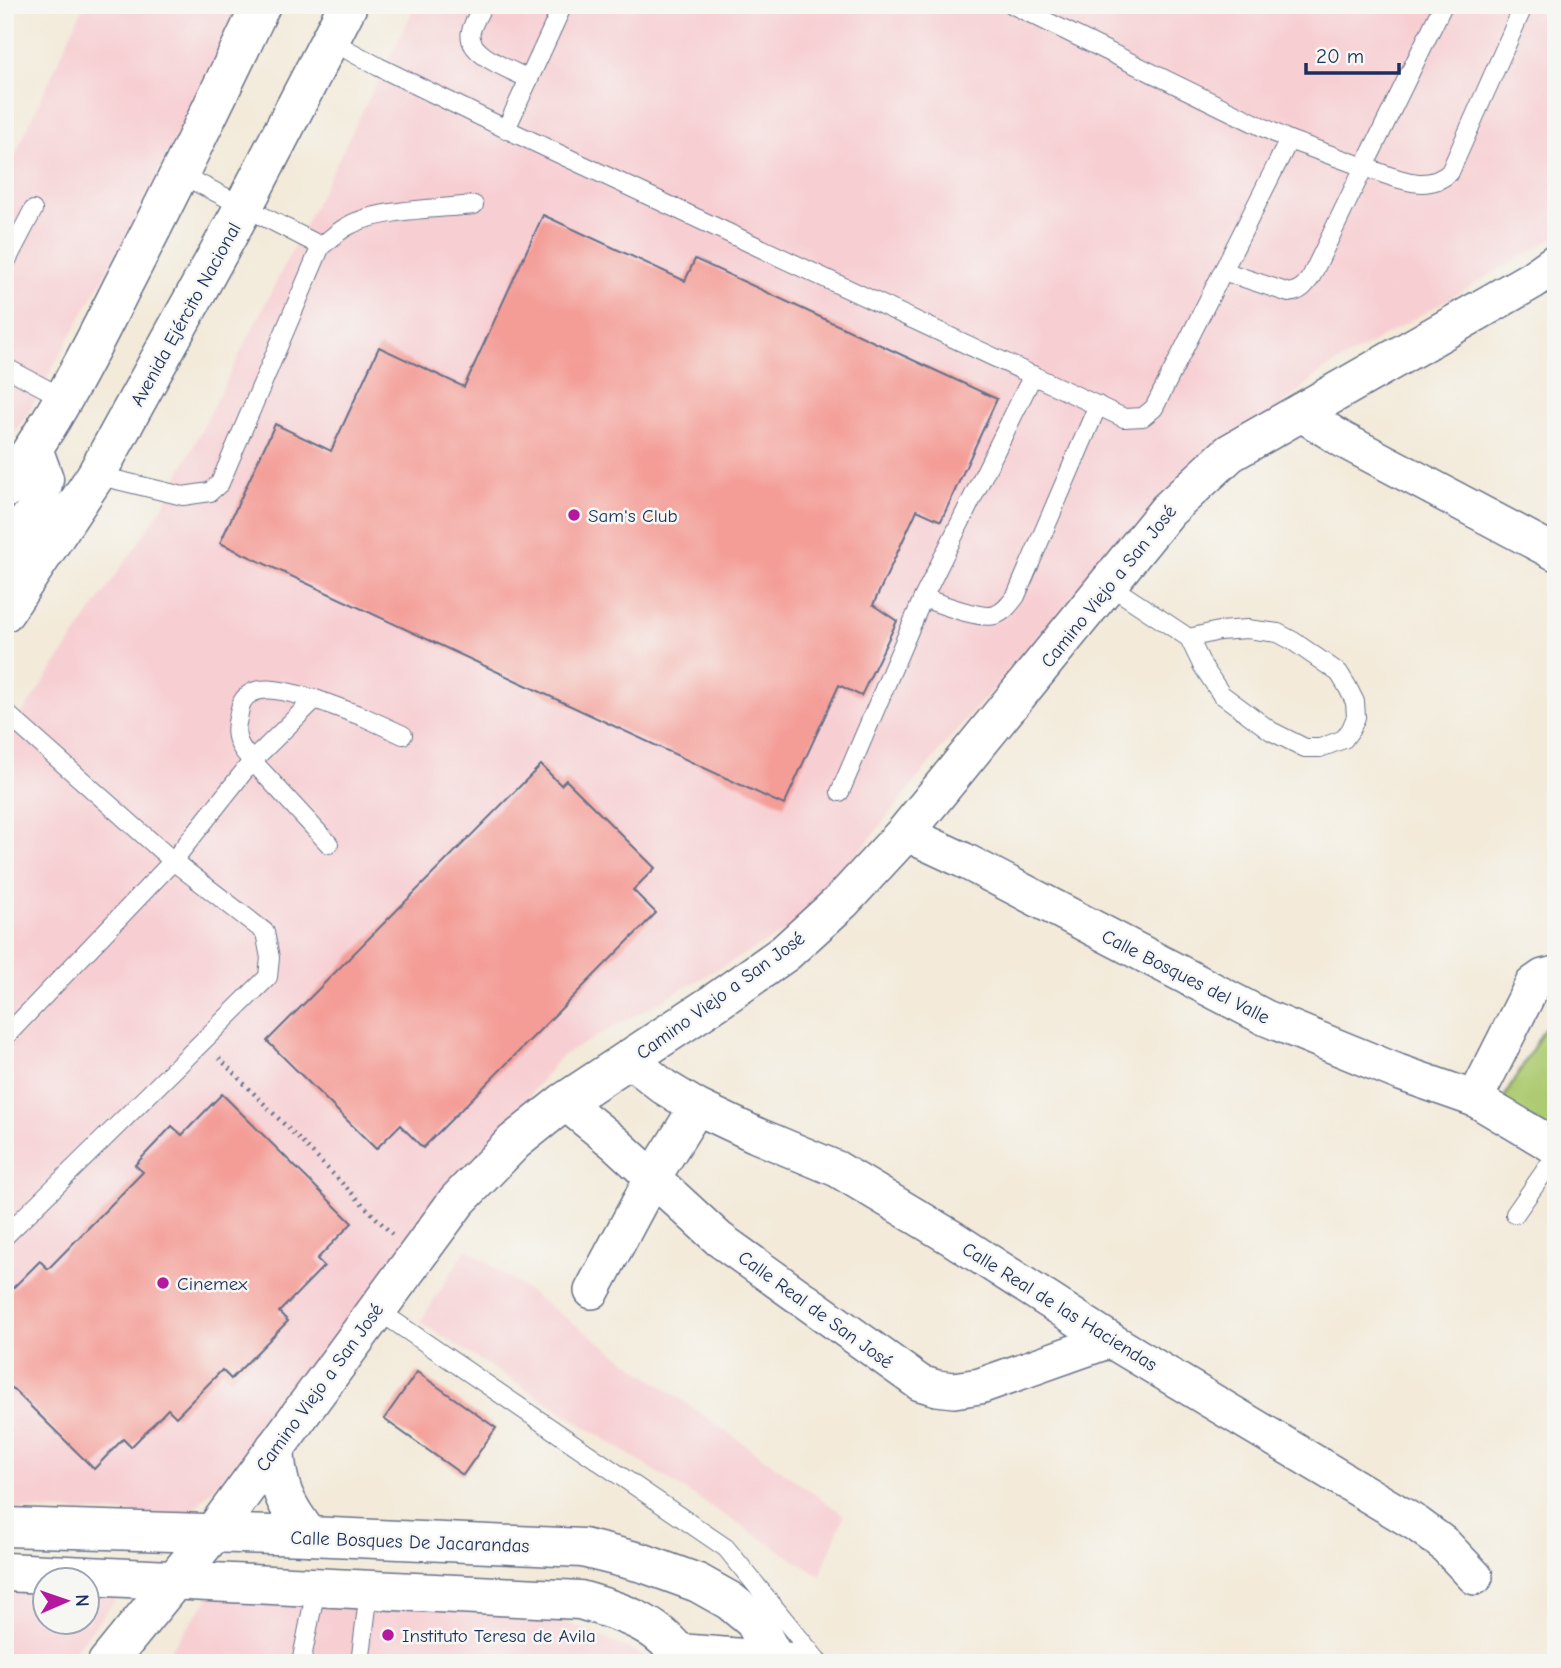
<svg xmlns="http://www.w3.org/2000/svg" width="1561" height="1668" font-family="'Comic Neue',sans-serif">
	<style>
		.built { fill: #f7cfd3 }
		.green { fill: #aecb72; stroke: #647d68; stroke-width: 2 }
		.building { fill: #f49d97 }
		.lines { fill: none; stroke-linecap: round; stroke-linejoin: round }
		.lane-casing { stroke: #677089; stroke-width: 20 }
		.street-casing { stroke: #677089; stroke-width: 38 }
		.secondary-casing { stroke: #677089; stroke-width: 41 }
		.primary-casing { stroke: #677089; stroke-width: 41 }
		.path { stroke: #677089; stroke-width: 4.5; stroke-dasharray: 2 5; stroke-linecap: butt }
		.lane { stroke: #fff; stroke-width: 18 }
		.street { stroke: #fff; stroke-width: 35 }
		.secondary { stroke: #fff; stroke-width: 38 }
		.primary { stroke: #fff; stroke-width: 38 }
		.poi-dot { fill: #b5179e; stroke: #f6f6f2; stroke-width: 2.5 }
		.labels { text-anchor: middle; stroke-width: 5; stroke-linejoin: round; paint-order: stroke }
		.street-label { font-size: 19px; fill: #1b2f5e; stroke: #f6f6f2 }
		.poi-label { font-size: 19px; fill: #1b2f5e; stroke: #f6f6f2; text-anchor: start }
	</style>
	<rect width="100%" height="100%" fill="#f6f6f2"/>
	<filter id="ink" filterUnits="userSpaceOnUse"><feTurbulence type="fractalNoise" baseFrequency=".0143" numOctaves="2"/><feDisplacementMap in="SourceGraphic" scale="14" xChannelSelector="R" yChannelSelector="G"/><feConvolveMatrix kernelMatrix="1 2 1 2 8 2 1 2 1" color-interpolation-filters="sRGB"/></filter>
	<filter id="wash" filterUnits="userSpaceOnUse"><feTurbulence type="fractalNoise" baseFrequency=".00686" numOctaves="4" result="noise"/><feDisplacementMap in="SourceGraphic" scale="28" xChannelSelector="R" yChannelSelector="G"/><feGaussianBlur stdDeviation="1.57" result="paint"/><feColorMatrix in="noise" values="0 0 0 0 0 0 0 0 0 0 0 0 0 0 0 0 0 1.4 0 .05"/><feComposite in="paint" operator="in"/></filter>
	<g filter="url(#wash)">
		<rect width="100%" height="100%" fill="#f3ead9"/>
		<g class="built">
			<path d="M84,5H241L133,224L27,415L5,445V177Z"/>
			<path d="M416,5H1556V237L1320,373L1116,546L941,749L806,920L560,1057L289,1403L189,1515L5,1509V739L163,506Z"/>
			<path d="M467,1248L844,1515L820,1576L420,1322Z"/>
			<path d="M5,1589L45,1590L46,1622H88V1591H123L65,1663H5Z"/>
			<path d="M214,1591L543,1612L649,1658L652,1663H161Z"/>
		</g>
		<path class="green" d="M1555,1010H1556V1134L1501,1103Z"/>
		<g id="blocks">
			<g class="building">
				<path d="M543,215L685,281L695,259L997,399L941,521L917,510L873,605L897,621L861,696L839,685L784,805L220,543L275,424L331,451L379,347L464,387Z"/>
				<path d="M541,765L561,785L566,780L655,868L633,890L656,913L423,1148L400,1125L376,1149L267,1041Z"/>
				<path d="M222,1094L352,1223L317,1259L324,1266L279,1312L288,1321L231,1379L222,1370L176,1417L168,1409L131,1447L123,1439L94,1469L5,1381V1296L40,1261L48,1269L143,1172L135,1165L172,1126L182,1135Z"/>
				<path d="M417,1372L496,1428L463,1475L384,1419Z"/>
			</g>
		</g>
	</g>
	<g filter="url(#ink)">
		<use href="#blocks" fill-opacity="0" stroke="#677089" stroke-width="2"/>
		<g class="lines">
			<defs>
				<g id="lane">
					<path d="M483,5C479,13 473,23 471,31C465,55 512,70 529,79"/>
					<path d="M331,41L379,67L506,129L1124,418L1143,417L1154,408L1289,140L1013,5"/>
					<path d="M506,129L563,5"/>
					<path d="M1289,140L1364,167L1443,5"/>
					<path d="M180,174L321,246C330,240 338,231 348,226C378,209 438,209 474,205"/>
					<path d="M5,264L33,210"/>
					<path d="M1223,271L1289,293C1300,291 1304,287 1311,277L1364,167C1392,176 1426,195 1450,172L1524,5"/>
					<path d="M5,367L65,399"/>
					<path d="M1033,375L923,598C939,603 979,620 995,615C1004,612 1010,604 1016,596L1098,405"/>
					<path d="M96,475L183,496L210,492L220,483L321,246"/>
					<path d="M1109,585L1189,638L1202,665L1221,694L1271,731L1305,748H1320L1344,739L1351,729L1356,717L1355,702L1347,686L1339,673L1293,641L1278,633L1247,629L1219,631L1189,638"/>
					<path d="M315,699C295,695 256,678 242,702C240,706 239,714 238,718C234,733 237,743 246,754L329,844"/>
					<path d="M5,712L173,861L265,932L270,958L268,977L5,1236"/>
					<path d="M840,792L923,598"/>
					<path d="M5,1037L173,861L253,760L315,699L364,717L403,735"/>
					<path d="M1515,1214L1556,1155"/>
					<path d="M376,1309L726,1548L817,1660"/>
					<path d="M301,1663L316,1589"/>
					<path d="M360,1663L369,1591"/>
				</g>
				<g id="street">
					<path d="M1300,413L1343,440L1556,553"/>
					<path d="M905,833L963,860L1266,1018L1398,1072L1475,1099L1556,1147"/>
					<path d="M629,1059L664,1087L697,1107L756,1135L837,1169L952,1238L1110,1340L1417,1524L1444,1544L1475,1577"/>
					<path d="M1475,1099L1533,984L1543,977L1556,974"/>
					<path d="M564,1102L616,1144L719,1239L920,1383L937,1388L954,1390L980,1386L1110,1340"/>
					<path d="M592,1291L652,1179L697,1107"/>
				</g>
				<g id="secondary">
					<path d="M275,1448C277,1487 285,1505 309,1536"/>
					<path d="M5,1527L309,1536L583,1548L643,1563L698,1583L730,1601L754,1621L777,1663"/>
					<path d="M5,1572L580,1600C621,1612 662,1623 684,1663"/>
					<path d="M679,1653L805,1663"/>
					<path d="M107,1663L213,1533L457,1201L514,1142L564,1102L714,1003L785,953L842,901L905,833L1168,510L1230,453L1532,280L1556,263"/>
				</g>
				<g id="primary">
					<path d="M5,489C52,426 87,357 122,287C170,194 216,100 261,5"/>
					<path d="M5,553L38,507L44,479L34,451"/>
					<path d="M5,612L96,475L243,208L348,5"/>
				</g>
			</defs>
			<use href="#lane" class="lane-casing"/>
			<use href="#street" class="street-casing"/>
			<use href="#secondary" class="secondary-casing"/>
			<use href="#primary" class="primary-casing"/>
			<path class="path" d="M219,1058L392,1234"/>
			<use href="#lane" class="lane"/>
			<use href="#street" class="street"/>
			<use href="#secondary" class="secondary"/>
			<use href="#primary" class="primary"/>
		</g>
	</g>
	<g class="poi-dot">
		<circle cx="574" cy="515" r="7"/>
		<circle cx="163" cy="1283" r="7"/>
		<circle cx="388" cy="1635" r="7"/>
	</g>
	<g class="labels">
		<g class="street-label">
			<text transform="translate(185 314) rotate(-61)" y="7">Avenida Ejército Nacional</text>
			<text transform="translate(1108 586) rotate(-51)" y="7">Camino Viejo a San José</text>
			<text transform="translate(1186 976) rotate(27)" y="7">Calle Bosques del Valle</text>
			<text transform="translate(720 995) rotate(-36)" y="7">Camino Viejo a San José</text>
			<text transform="translate(1060 1306) rotate(32)" y="7">Calle Real de las Haciendas</text>
			<text transform="translate(816 1309) rotate(36)" y="7">Calle Real de San José</text>
			<text transform="translate(319 1387) rotate(-54)" y="7">Camino Viejo a San José</text>
			<text transform="translate(410 1541) rotate(2)" y="7">Calle Bosques De Jacarandas</text>
		</g>
		<g class="poi-label">
			<text x="588" y="522">Sam's Club</text>
			<text x="177" y="1290">Cinemex</text>
			<text x="402" y="1642">Instituto Teresa de Avila</text>
		</g>
	</g>
	<rect width="1561" height="1668" fill="none" stroke="#f6f6f2" stroke-width="28"/>
	<g transform="translate(66 1601) rotate(88)"><circle r="33" fill="#f6f6f2" stroke="#9ea6b7" stroke-width="2"/>
	<path d="M0-5L12 26L0 18L-12 26Z" fill="#b5179e"/>
	<text y="-10" font-size="19" font-weight="bold" text-anchor="middle" fill="#1b2f5e">N</text>
	</g>
	<path d="M1306 63v10h93v-10" fill="none" stroke="#1b2f5e" stroke-width="3.5"/>
	<text x="1316" y="63" font-size="21" fill="#1b2f5e" stroke="#f6f6f2" stroke-width="5" paint-order="stroke">20 m</text>
</svg>
